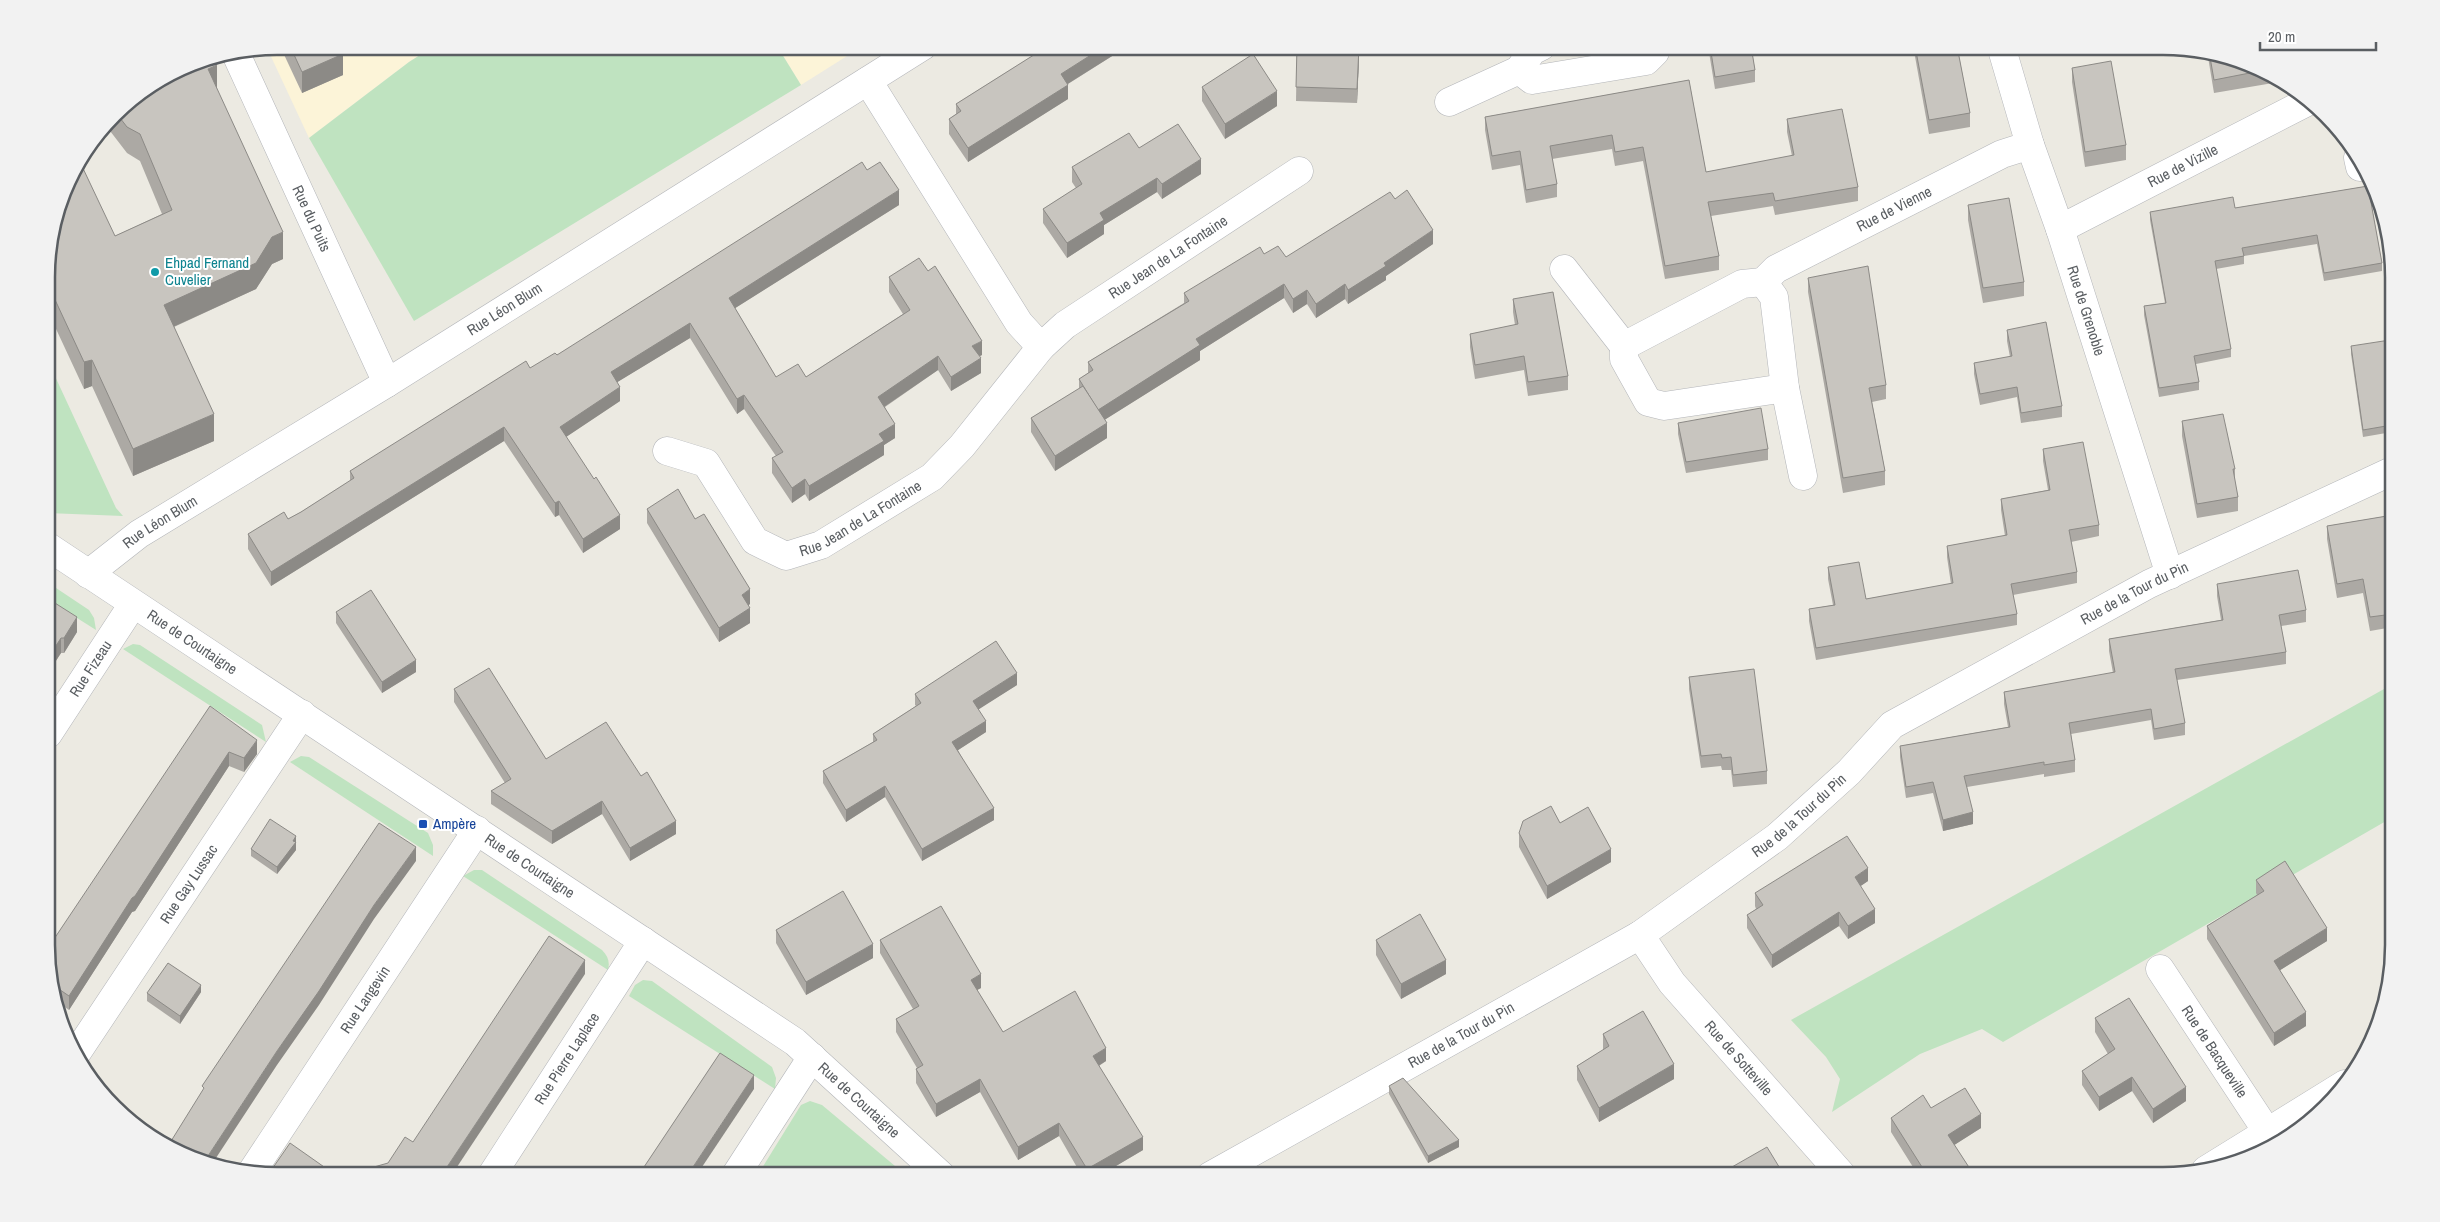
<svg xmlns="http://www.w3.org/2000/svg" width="2440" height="1222" font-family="'Archivo Narrow',sans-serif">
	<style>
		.commercial { fill: #fcf4d8 }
		.green { fill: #bfe3c0 }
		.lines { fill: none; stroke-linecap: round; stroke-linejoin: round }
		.minor-casing { stroke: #b3b5b9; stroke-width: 29 }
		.minor { stroke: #fff; stroke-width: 28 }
		.wall { fill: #aca9a4 }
		.shaded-wall { fill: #8c8a86 }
		.building { fill: #c8c5bf; stroke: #8c8a86 }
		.culture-dot { fill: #0f9aa8; stroke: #fff; stroke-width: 2 }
		.transit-dot { fill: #1a4fb4; stroke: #fff; stroke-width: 2 }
		.labels { text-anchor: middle; stroke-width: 4; stroke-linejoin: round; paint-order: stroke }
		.street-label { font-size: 15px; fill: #5a5e62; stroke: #fff }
		.culture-label { font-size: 15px; fill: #0d838f; stroke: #fff; text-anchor: start }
		.transit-label { font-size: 15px; fill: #164399; stroke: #fff; text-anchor: start }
		.rim { fill: none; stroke: #5a5e62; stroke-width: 2.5 }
	</style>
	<rect width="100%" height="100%" fill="#eceae2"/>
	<g class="commercial">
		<path d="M277,46H434L409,62L309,138L267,48Z"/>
		<path d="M777,46H863L801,85Z"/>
	</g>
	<g class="green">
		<path d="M434,46H777L801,85L414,321L309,138L409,62Z"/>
		<path d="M47,359L116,508L123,516L47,513Z"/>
		<path d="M47,582L89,610L94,618L96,630L47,599Z"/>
		<path d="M133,644L140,645L262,725L266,742L123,649Z"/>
		<path d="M2393,684V817L2003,1042L1982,1029L1920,1054L1832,1112L1840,1079L1826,1057L1791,1020Z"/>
		<path d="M301,756L309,757L428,833L433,845V856L290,762Z"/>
		<path d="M474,870H482L602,950C608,956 610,962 608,970L463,876Z"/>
		<path d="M643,980L652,981L772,1067L776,1078L775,1089L629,996L635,985Z"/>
		<path d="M810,1101L822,1105L907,1176H757L801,1105Z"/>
	</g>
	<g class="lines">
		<defs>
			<g id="minor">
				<path id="s1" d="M2001,46L2030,145L2060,229L2170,575"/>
				<path id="s2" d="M236,54L387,383"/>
				<path d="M1519,70L1532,80L1646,61L1655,52V46"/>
				<path d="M1449,102L1519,70L1532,51L1542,46"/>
				<path d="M2358,158L2360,167"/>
				<path id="s3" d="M2060,229L2305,103"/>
				<path d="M1564,269L1624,346L1742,284L1763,282"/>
				<path d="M1624,346V359L1648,402L1664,406L1785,388"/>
				<path id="s4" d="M1041,347L1065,325L1299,171"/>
				<path id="s5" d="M667,451L706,463L755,541L786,556L821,545L932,477L962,446L1041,347L1019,323L868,81"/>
				<path id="s6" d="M1803,476L1785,388L1774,297L1763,282L1776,269L2002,154L2030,145"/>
				<path id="s7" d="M47,546L795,1042L942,1176"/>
				<path id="s8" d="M88,574L139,534L387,383L923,46"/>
				<path id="s9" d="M48,734L133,604"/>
				<path id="s10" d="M1640,935L1672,983L1842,1175"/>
				<path id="s11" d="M2160,969L2268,1133"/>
				<path id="s12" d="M76,1054L302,714"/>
				<path id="s13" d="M253,1170L477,830"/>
				<path d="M2206,1170L2345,1084"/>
				<path id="s14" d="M491,1176L643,941"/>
				<path d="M735,1176L812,1057"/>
				<path id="s15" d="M1210,1176L1640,935L1777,837L1849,772L1892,725L2149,584L2392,471"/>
			</g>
		</defs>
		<use href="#minor" class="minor-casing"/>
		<use href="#minor" class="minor"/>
	</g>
	<g class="wall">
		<path d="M280,46H339L343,75L302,93Z"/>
		<path d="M1048,46H1128L1068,84V99L968,162L949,134V119L956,114V104Z"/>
		<path d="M1297,46L1359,59L1357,103L1296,101Z"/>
		<path d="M1708,46H1751L1755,70V82L1715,89Z"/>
		<path d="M1914,46H1957L1970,113V127L1929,134L1914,51Z"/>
		<path d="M2208,57L2265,70L2279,82L2214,93Z"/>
		<path d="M2072,68L2126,145V160L2085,167L2072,82Z"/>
		<path d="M1689,80L1706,172L1792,156L1787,132V119L1858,187V201L1775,215L1773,206L1711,216L1719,256V270L1665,279L1643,161L1615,166L1612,149L1552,159L1557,184V197L1526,203L1520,165L1492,170L1485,130V117Z"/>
		<path d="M1202,87L1277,106L1225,139L1202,101Z"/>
		<path d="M217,90L283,259L272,264L256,289L174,327L214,441L133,476L92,386L84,389L50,316L47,317V262L115,236L162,214L140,161L127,153L107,127L125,104Z"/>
		<path d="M1139,148L1201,174L1162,199L1157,192L1104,225V234L1067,258L1043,223V209L1076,188L1072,182V167Z"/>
		<path d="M867,170L899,205L735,308L776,377H806L903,314L889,292V277L982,355L979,356L981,373L951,391L938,370L885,407L895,438L884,445V455L809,501L805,494L792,503L772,473V458L776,456L744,409L737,414L690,338L617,382L620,401L566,437L620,529L583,553L559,515L555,517L504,441L271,586L248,549V534L288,519L301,512L350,481V471L530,368L557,355Z"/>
		<path d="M2368,186L2382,263V271L2324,281L2317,244L2244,256V264L2216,269L2231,349V357L2196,364L2199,382V390L2159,397L2144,315V306L2165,303L2150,220V212L2235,208Z"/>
		<path d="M1968,205L2024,282V296L1983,303L1968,220Z"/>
		<path d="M1433,244L1386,276V280L1348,304L1345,299L1316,318L1307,304L1293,313L1284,298L1200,351V360L1104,420L1107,438L1055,471L1031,432V418L1079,389V379L1088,373V362L1184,303V293L1264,254L1286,257Z"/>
		<path d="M1808,278L1886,385V399L1872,402L1885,471V485L1843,493L1808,292Z"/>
		<path d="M1513,299L1568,376V390L1528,396L1524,370L1475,379L1470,347V334L1515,325L1513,312Z"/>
		<path d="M2007,330L2062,406V417L2021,423L2017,397L1980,405L1974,374V363L2010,357L2007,341Z"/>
		<path d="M2351,346L2392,356V432L2363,437L2351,354Z"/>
		<path d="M2182,421L2235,469V482L2238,497V511L2197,518L2182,436Z"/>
		<path d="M1678,423L1768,449V460L1686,473L1678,434Z"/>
		<path d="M2043,449L2099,525V536L2071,542L2077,572V583L2013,595L2017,614V625L1816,660L1809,621V609L1833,605L1828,579V567L1866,599L1951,584L1947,557V546L2005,536L2001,510V499L2048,490L2043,461Z"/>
		<path d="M647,509L695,519L750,604L748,605L750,623L719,642L647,523Z"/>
		<path d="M2393,515V627L2370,631L2363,593L2337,598L2327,539V526Z"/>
		<path d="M2217,584L2306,610V622L2281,626L2286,652V664L2177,680L2185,723V735L2154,740L2151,720L2071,734L2075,760V772L2044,777V774L1967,787L1973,824L1943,831L1933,793L1906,798L1900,757V746L2008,727L2004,704V692L2113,673L2109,651V639L2221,620L2217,596Z"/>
		<path d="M47,598L77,632L64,653H61L48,673Z"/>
		<path d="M336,612L416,672L382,693L336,623Z"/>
		<path d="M1689,677L1767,771V784L1733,787L1731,770H1722L1721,766L1701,768L1689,689Z"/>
		<path d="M1017,685L978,709L986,732L958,750L994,820L922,861L885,797L846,822L823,783V771L873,742V734L916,706L915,705V694Z"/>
		<path d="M454,689L546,759L676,834L630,861L602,814L552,844L491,804V791L505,783L454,702Z"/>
		<path d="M210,706L257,754L244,772L229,766L135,911L132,912L69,1010L55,1000L48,975Z"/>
		<path d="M1560,823L1611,862L1547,899L1519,847V833Z"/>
		<path d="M296,836V850L277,874L251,856V849Z"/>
		<path d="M2256,880L2327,941L2280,970L2306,1026L2274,1046L2207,939V926L2257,895L2256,893Z"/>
		<path d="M1868,881L1860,886L1875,923L1848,939L1839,926L1772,968L1747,928V915L1756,909L1755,906V893Z"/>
		<path d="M776,930L873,958L806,995L776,943Z"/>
		<path d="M880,940L981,988L977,990L1003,1032L1106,1061L1099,1066L1143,1150L1099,1176H1082L1059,1136L1018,1160L980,1092L936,1117L916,1083V1069L917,1068L896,1032V1019L913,1009L880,953Z"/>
		<path d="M1376,940L1446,974L1401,999L1376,955Z"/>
		<path d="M201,992L180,1024L147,1001V993Z"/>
		<path d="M2095,1018L2186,1101L2153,1123L2132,1091L2099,1111L2082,1085V1071L2108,1054L2095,1032Z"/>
		<path d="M1603,1034L1674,1079L1599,1122L1577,1080V1066L1603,1050Z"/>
		<path d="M1389,1086L1459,1147L1428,1163L1389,1094Z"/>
		<path d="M1931,1108L1981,1128L1954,1145L1974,1175H1918L1891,1132V1118Z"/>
		<path d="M1732,1167L1784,1175H1732Z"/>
	</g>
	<g class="shaded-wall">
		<path d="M1105,46H1128L1061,88V74Z"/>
		<path d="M1359,46V59L1357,103V89Z"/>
		<path d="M343,54V75L302,93V72Z"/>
		<path d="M217,65V92L208,69Z"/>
		<path d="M1068,85V99L968,162V148Z"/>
		<path d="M1277,91V106L1225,139V124Z"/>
		<path d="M1201,159V174L1162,199V184Z"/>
		<path d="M1157,178V192L1104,225V234L1067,258V243L1100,213Z"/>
		<path d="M899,190V205L729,312V298Z"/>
		<path d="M1433,230V244L1386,276V280L1348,304V290L1384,263Z"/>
		<path d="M283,232V259L272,264L256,289L164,331V305L272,237Z"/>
		<path d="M1284,284V298L1200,351V360L1098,424V410L1196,339Z"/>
		<path d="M1345,284V299L1316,318V304Z"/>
		<path d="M50,289V316L47,317V291Z"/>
		<path d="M1307,290V304L1293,313V299Z"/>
		<path d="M690,323V338L611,386V372Z"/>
		<path d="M982,341V355L972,360V346Z"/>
		<path d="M938,356V370L878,411V397Z"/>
		<path d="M981,358V373L951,391V377Z"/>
		<path d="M92,360V386L84,389V362Z"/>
		<path d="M620,387V401L560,441V427Z"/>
		<path d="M744,395V409L737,414V399Z"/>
		<path d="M214,414V441L133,476V449Z"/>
		<path d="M1107,423V438L1055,471V456Z"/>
		<path d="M895,424V438L884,445V455L809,501V486L879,434Z"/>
		<path d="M504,427V441L271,586V572Z"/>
		<path d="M805,479V494L792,503V488Z"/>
		<path d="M559,501V515L555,517V503Z"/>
		<path d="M620,515V529L583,553V539Z"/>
		<path d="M750,589V604L742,610V595Z"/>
		<path d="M750,608V623L719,642V628Z"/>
		<path d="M77,617V632L64,653V638Z"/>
		<path d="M61,638V653L48,673V658Z"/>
		<path d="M416,660V672L382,693V682Z"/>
		<path d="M1017,673V685L973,713V701Z"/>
		<path d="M986,721V732L952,754V742Z"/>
		<path d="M257,740V754L244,772V758Z"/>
		<path d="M229,752V766L135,911L132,912L69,1010V996L132,898Z"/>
		<path d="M885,786V797L846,822V810Z"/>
		<path d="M602,801V814L552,844V831Z"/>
		<path d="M994,808V820L922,861V849Z"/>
		<path d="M1973,812V824L1943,831V820Z"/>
		<path d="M676,821V834L630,861V848Z"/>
		<path d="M296,836V850L277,874V867Z"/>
		<path d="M416,847V861L374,919L319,1005L277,1065L214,1161L206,1159L277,1051L374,905Z"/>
		<path d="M1611,849V862L1547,899V886Z"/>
		<path d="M1868,868V881L1855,890V877Z"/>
		<path d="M1875,909V923L1848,939V926Z"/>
		<path d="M1839,912V926L1772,968V955Z"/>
		<path d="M2327,928V941L2274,974V961Z"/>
		<path d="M873,944V958L806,995V982Z"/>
		<path d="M585,960V974L451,1176H441Z"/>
		<path d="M1446,960V974L1401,999V984Z"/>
		<path d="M981,974V988L971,993V980Z"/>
		<path d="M201,985V992L180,1024V1016Z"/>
		<path d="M2306,1012V1026L2274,1046V1033Z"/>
		<path d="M1106,1048V1061L1093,1069V1056Z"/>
		<path d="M1674,1064V1079L1599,1122V1108Z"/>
		<path d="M754,1075V1089L696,1176H687Z"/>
		<path d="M2132,1077V1091L2099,1111V1097Z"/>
		<path d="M980,1079V1092L936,1117V1104Z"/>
		<path d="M2186,1087V1101L2153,1123V1109Z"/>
		<path d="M1981,1114V1128L1948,1149V1135Z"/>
		<path d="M1059,1123V1136L1018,1160V1147Z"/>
		<path d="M1143,1137V1150L1099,1176H1087V1169Z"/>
		<path d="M1459,1140V1147L1428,1163V1156Z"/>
	</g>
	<g class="building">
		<path d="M290,46H339L343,54L302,72Z"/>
		<path d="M1048,46H1105L1061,74L1068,85L968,148L949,119L961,111L956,104Z"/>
		<path d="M1297,46H1359L1357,89L1296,87Z"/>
		<path d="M1710,46H1751L1755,70L1715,77Z"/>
		<path d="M1915,46H1957L1970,113L1929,120Z"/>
		<path d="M1253,54L1277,91L1225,124L1202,87Z"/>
		<path d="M2210,57L2265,70L2214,80Z"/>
		<path d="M214,59L217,65L208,69L283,232L272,237L256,263L164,305L214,414L133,449L92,360L84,362L50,289L47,291V262L70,175L80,162L115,236L172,210L140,134L127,127L117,114L125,104L189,64Z"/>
		<path d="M2111,61L2126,145L2085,152L2072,68Z"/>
		<path d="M1689,80L1706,172L1794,155L1787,119L1842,109L1858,187L1775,201L1773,193L1708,202L1719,256L1665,266L1643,147L1615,152L1612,135L1550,146L1557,184L1526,190L1520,151L1492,156L1485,117Z"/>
		<path d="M1178,124L1201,159L1162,184L1157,178L1100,213L1104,220L1067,243L1043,209L1082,184L1072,167L1129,133L1139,148Z"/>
		<path d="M862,162L867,170L880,162L899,190L729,298L776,377L798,364L806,377L910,310L889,277L919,258L928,271L935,266L982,341L972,346L981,358L951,377L938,356L878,397L895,424L879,434L884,441L809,486L805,479L792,488L772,458L783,452L744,395L737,399L690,323L611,372L620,387L560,427L594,479L596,477L620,515L583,539L559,501L555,503L504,427L271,572L248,534L284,512L288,519L301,512L354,478L350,471L526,361L530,368L555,353L557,355Z"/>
		<path d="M2368,186L2382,263L2324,273L2317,235L2242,248L2244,256L2215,261L2231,349L2194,356L2199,382L2159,388L2144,306L2166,303L2150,212L2233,197L2235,208Z"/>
		<path d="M1407,190L1433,230L1384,263L1386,266L1348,290L1345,284L1316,304L1307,290L1293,299L1284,284L1196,339L1200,345L1098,410L1079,379L1093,370L1088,362L1189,301L1184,293L1260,247L1264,254L1278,246L1286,257L1390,192L1395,199Z"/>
		<path d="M2009,198L2024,282L1983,288L1968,205Z"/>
		<path d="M1868,266L1886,385L1869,388L1885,471L1843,478L1808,278Z"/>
		<path d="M1553,292L1568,376L1528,382L1524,356L1475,365L1470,334L1518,324L1513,299Z"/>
		<path d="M2046,322L2062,406L2021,413L2017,387L1980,394L1974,363L2012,356L2007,330Z"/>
		<path d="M2390,340L2392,356V425L2363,430L2351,346Z"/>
		<path d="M1083,386L1107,423L1055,456L1031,418Z"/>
		<path d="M1761,408L1768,449L1686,462L1678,423Z"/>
		<path d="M2223,414L2235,469H2233L2238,497L2197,504L2182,421Z"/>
		<path d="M2083,442L2099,525L2069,530L2077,572L2011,584L2017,614L1816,648L1809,609L1835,605L1828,567L1859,562L1866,599L1953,583L1947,546L2007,535L2001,499L2050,490L2043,449Z"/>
		<path d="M678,489L695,519L704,514L750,589L742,595L750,608L719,628L647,509Z"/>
		<path d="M2393,515V614L2370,617L2363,579L2337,584L2327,526Z"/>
		<path d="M2298,570L2306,610L2279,615L2286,652L2175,669L2185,723L2154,729L2151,709L2069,723L2075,760L2044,765V762L1964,776L1973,812L1943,820L1933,782L1906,787L1900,746L2010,727L2004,692L2115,672L2109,639L2223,620L2217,584Z"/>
		<path d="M371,590L416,660L382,682L336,612Z"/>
		<path d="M47,598L77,617L64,638H61L48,658Z"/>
		<path d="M996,641L1017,673L973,701L986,721L952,742L994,808L922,849L885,786L846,810L823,771L877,740L873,734L921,703L915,694Z"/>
		<path d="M489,668L546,759L606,722L641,776L647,772L676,821L630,848L602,801L552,831L491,791L511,779L454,689Z"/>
		<path d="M1754,669L1767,771L1733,775L1731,757L1722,758L1721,754L1701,756L1689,677Z"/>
		<path d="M210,706L257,740L244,758L229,752L135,896L132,898L69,996L50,983L48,975V948Z"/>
		<path d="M1551,806L1560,823L1588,807L1611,849L1547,886L1519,833L1523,821Z"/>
		<path d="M270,819L296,836L293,841L296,842L277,867L251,849Z"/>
		<path d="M379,823L416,847L374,905L319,991L277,1051L206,1159L175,1152L168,1146L204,1088L202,1086Z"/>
		<path d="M1847,836L1868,868L1855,877L1875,909L1848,926L1839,912L1772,955L1747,915L1763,905L1755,893Z"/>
		<path d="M2285,861L2327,928L2274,961L2306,1012L2274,1033L2207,926L2264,891L2256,880Z"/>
		<path d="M843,891L873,944L806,982L776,930Z"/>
		<path d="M941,906L981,974L971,980L1003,1032L1075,991L1106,1048L1093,1056L1143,1137L1087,1169L1059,1123L1018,1147L980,1079L936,1104L916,1069L923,1065L896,1019L919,1006L880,940Z"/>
		<path d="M1420,914L1446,960L1401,984L1376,940Z"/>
		<path d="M549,936L585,960L441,1176H369L374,1167L388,1163L405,1137L413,1142Z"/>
		<path d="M168,963L201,985L180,1016L147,993Z"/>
		<path d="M2129,998L2186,1087L2153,1109L2132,1077L2099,1097L2082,1071L2115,1049L2095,1018Z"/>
		<path d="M1643,1011L1674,1064L1599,1108L1577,1066L1609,1046L1603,1034Z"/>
		<path d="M720,1053L754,1075L687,1176H638Z"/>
		<path d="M1403,1078L1459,1140L1428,1156L1389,1086Z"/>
		<path d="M1965,1088L1981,1114L1948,1135L1974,1175H1927L1891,1118L1923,1095L1931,1108Z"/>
		<path d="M290,1143L337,1176H277L275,1175L270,1172Z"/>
		<path d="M1767,1147L1784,1175H1738L1732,1167Z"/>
	</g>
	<circle class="culture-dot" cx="155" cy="272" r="5"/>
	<rect class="transit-dot" x="418" y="819" width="10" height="10" rx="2.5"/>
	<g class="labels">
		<g class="street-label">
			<text dy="5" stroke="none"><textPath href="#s3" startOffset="138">Rue de Vizille</textPath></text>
			<text dy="5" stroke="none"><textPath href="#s6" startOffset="351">Rue de Vienne</textPath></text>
			<text dy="5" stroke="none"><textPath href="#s2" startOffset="181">Rue du Puits</textPath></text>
			<text dy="5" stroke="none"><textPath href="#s4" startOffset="156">Rue Jean de La Fontaine</textPath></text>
			<text dy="5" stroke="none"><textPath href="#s8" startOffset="494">Rue Léon Blum</textPath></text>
			<text dy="5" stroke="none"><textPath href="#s1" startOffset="278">Rue de Grenoble</textPath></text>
			<text dy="5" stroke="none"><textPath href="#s5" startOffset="251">Rue Jean de La Fontaine</textPath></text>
			<text dy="5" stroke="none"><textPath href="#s8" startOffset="89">Rue Léon Blum</textPath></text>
			<text dy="5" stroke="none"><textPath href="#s15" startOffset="1098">Rue de la Tour du Pin</textPath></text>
			<text dy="5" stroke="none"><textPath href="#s7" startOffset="174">Rue de Courtaigne</textPath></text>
			<text dy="5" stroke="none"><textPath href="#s9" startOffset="78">Rue Fizeau</textPath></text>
			<text dy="5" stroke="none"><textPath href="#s15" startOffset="692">Rue de la Tour du Pin</textPath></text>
			<text dy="5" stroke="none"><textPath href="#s7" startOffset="579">Rue de Courtaigne</textPath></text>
			<text dy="5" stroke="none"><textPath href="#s12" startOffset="204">Rue Gay Lussac</textPath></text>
			<text dy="5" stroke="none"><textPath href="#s13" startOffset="204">Rue Langevin</textPath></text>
			<text dy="5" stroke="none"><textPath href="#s15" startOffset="288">Rue de la Tour du Pin</textPath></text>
			<text dy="5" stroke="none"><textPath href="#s11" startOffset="99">Rue de Bacqueville</textPath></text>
			<text dy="5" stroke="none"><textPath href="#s14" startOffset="140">Rue Pierre Laplace</textPath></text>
			<text dy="5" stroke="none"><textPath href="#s10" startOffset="158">Rue de Sotteville</textPath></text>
			<text dy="5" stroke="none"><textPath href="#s7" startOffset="984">Rue de Courtaigne</textPath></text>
		</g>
		<g class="culture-label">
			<text x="165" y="268">Ehpad Fernand<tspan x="165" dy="17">Cuvelier</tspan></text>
		</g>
		<g class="transit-label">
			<text x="433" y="829">Ampère</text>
		</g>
	</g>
	<path d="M0 0H2440V1222H0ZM277 55H2163A222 222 0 0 1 2385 277V945A222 222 0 0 1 2163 1167H277A222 222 0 0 1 55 945V277A222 222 0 0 1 277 55Z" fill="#f2f2f2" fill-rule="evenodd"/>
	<path class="rim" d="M277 55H2163A222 222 0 0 1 2385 277V945A222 222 0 0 1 2163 1167H277A222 222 0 0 1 55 945V277A222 222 0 0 1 277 55Z"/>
	<path d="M2260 42v8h116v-8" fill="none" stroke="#5a5e62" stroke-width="2.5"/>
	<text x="2268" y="42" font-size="15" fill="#5a5e62" stroke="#ffffff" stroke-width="4" paint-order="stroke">20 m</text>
</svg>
